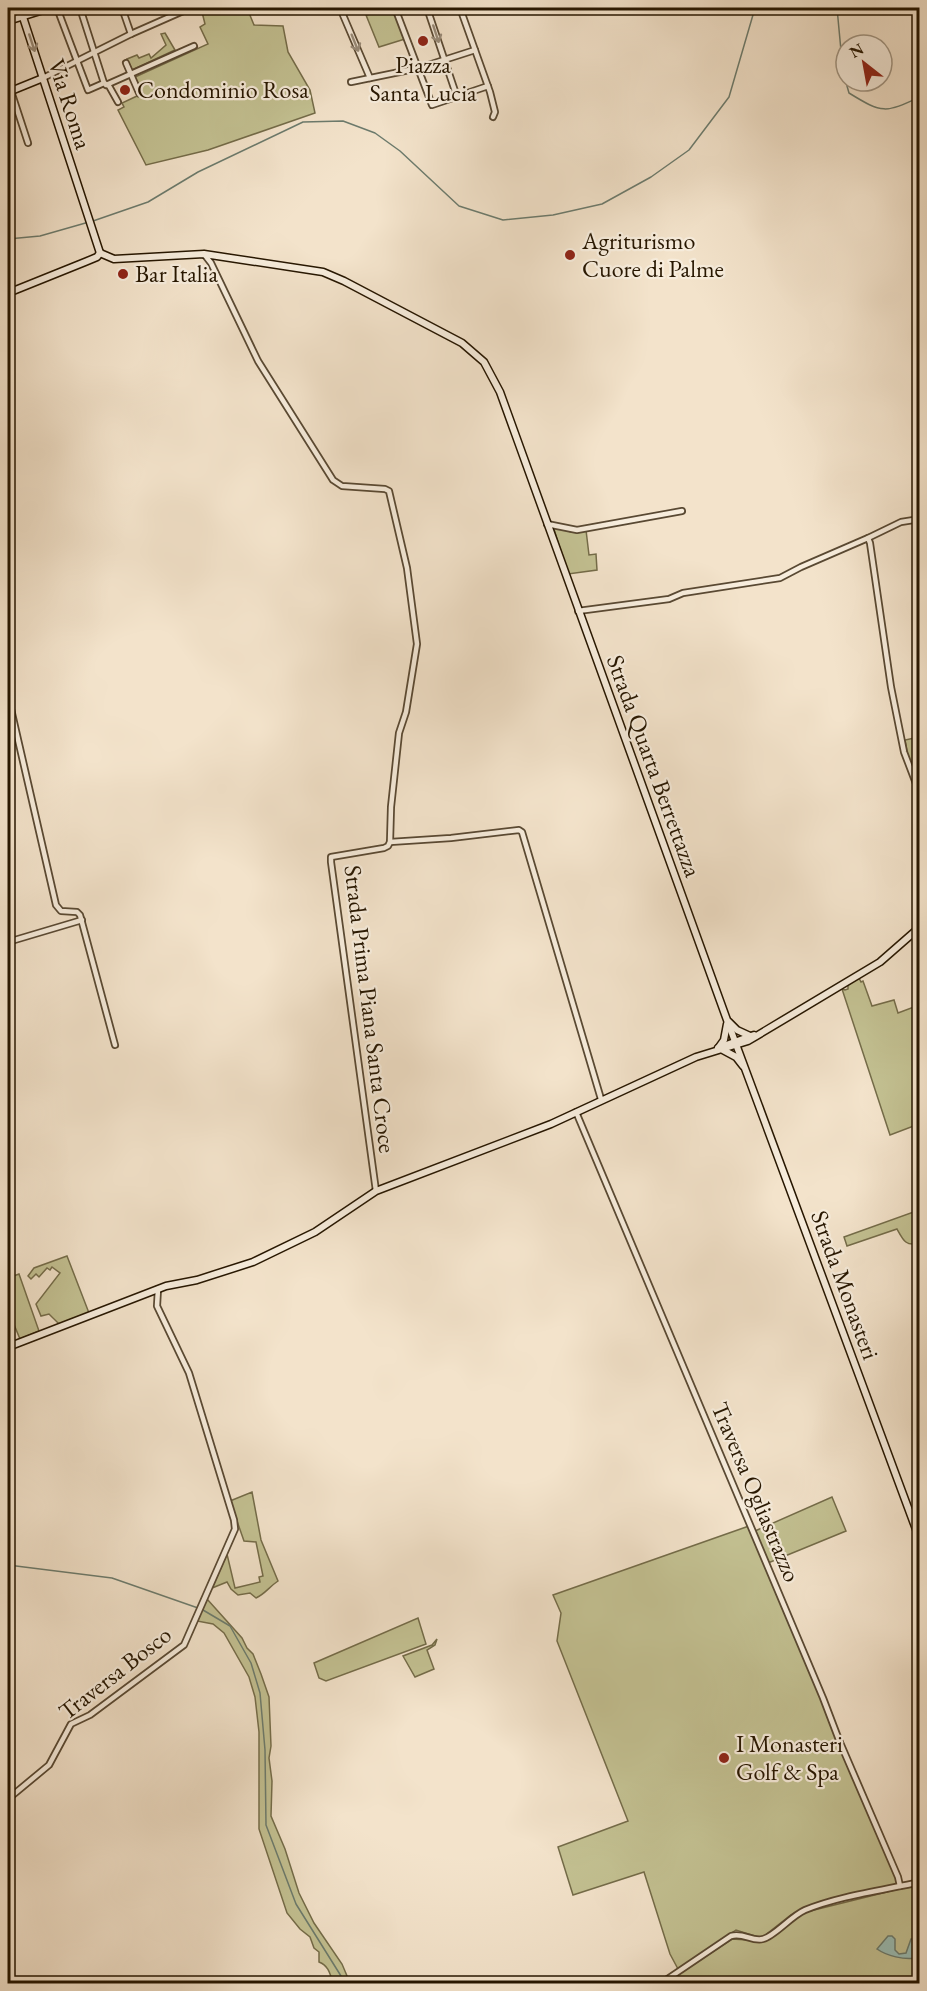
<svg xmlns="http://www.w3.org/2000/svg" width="927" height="1991" font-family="'EB Garamond',serif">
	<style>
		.green { fill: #c3c192; stroke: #746c49; stroke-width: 1.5 }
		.water { fill: #9bbeb5; stroke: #6c7b6d; stroke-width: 1.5 }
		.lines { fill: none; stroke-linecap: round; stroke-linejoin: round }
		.stream { stroke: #6c7b6d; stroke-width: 1.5 }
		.street-casing { stroke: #594933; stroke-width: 8 }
		.secondary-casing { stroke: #261600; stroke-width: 9 }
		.street { stroke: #f7eddd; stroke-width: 4.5 }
		.secondary { stroke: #f7eddd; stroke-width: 6 }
		.oneway { stroke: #998c7a }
		.poi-dot { fill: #8f2418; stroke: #f7eddd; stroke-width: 2 }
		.labels { text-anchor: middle; stroke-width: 4.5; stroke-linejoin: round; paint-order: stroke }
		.poi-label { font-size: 24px; fill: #261600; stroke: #f7eddd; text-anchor: start }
		.street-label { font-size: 24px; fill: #261600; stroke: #f7eddd }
	</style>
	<rect width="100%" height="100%" fill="#f3e3cb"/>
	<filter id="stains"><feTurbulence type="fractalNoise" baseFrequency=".00333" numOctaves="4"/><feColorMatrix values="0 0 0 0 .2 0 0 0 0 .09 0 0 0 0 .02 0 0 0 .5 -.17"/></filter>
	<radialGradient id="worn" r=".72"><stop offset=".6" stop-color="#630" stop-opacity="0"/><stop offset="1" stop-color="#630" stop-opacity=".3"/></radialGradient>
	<g class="green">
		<path d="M226,8H247L254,25L283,26L288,52L310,90L315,113L208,150L146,165L118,110L124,107L122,103L137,96L138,97L144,95L135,77L208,44L200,27L205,24L202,12Z"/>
		<path d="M393,8L405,39L379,47L366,15Z"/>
		<path d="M165,33L175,50L132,70L127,59L137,55L139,58L149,54L151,58L166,45L161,34Z"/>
		<path d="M553,526L571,532L586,530L589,555L596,554L597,570L568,574Z"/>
		<path d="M919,737V788L908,757L905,740Z"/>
		<path d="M859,978L861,982L863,981L872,1006L894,1000L898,1013L919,1005V1124L890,1135L842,989L845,990L848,989V985Z"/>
		<path d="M919,1210V1243C906,1247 903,1240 897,1229L847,1246L844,1237Z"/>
		<path d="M67,1256L89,1313L59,1324L49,1314L41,1316L36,1304L60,1273L52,1267L50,1270L47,1268L39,1277L36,1274L31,1279L28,1276L34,1268Z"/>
		<path d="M19,1274L39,1331L20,1339L8,1310V1278Z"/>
		<path d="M252,1492L261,1540L278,1581C269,1587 265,1594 256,1598L250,1593L238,1595L231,1589L227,1582L212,1588L227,1554L235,1588L260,1582L259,1577L263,1576L256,1542L244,1541L230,1501Z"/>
		<path d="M832,1497L846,1531L768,1563L755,1531Z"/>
		<path d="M749,1526L896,1877L897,1885L807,1907L791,1915L764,1936L758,1937L736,1930L678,1969L670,1954L644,1872L573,1895L558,1847L628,1821L557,1641L561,1613L553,1595Z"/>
		<path d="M207,1599L242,1638L247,1648L253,1654L261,1674L269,1697L271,1746L269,1758L272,1781L271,1816L285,1849L299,1893L314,1923L342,1964L350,1983H333C330,1974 329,1966 319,1962V1952L314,1948L310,1937L300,1929L287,1913L259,1829V1732L255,1697L249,1677L224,1633L213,1624L197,1621Z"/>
		<path d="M418,1618L426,1644L326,1681L319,1678L314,1663Z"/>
		<path d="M437,1639L435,1645L427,1650L434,1669L415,1677L403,1656L432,1645Z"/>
		<path d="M919,1884V1983L664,1984L732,1939L766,1941L793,1919L806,1912Z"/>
	</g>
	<path class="water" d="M888,1936H892L895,1939V1950L899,1954L906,1953L911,1939H919V1961L916,1958C904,1960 887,1956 877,1949Z"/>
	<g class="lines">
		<g class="stream">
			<path d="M837,8L843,72L849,93C883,114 885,113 920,97"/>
			<path d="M93,221L148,202L198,172L303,122L343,121L375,133L400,151L459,206L503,220L553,215L602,204L651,177L689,150L729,97L755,8"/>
			<path d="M8,239L40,236L89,222"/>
			<path d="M8,1565L112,1578L198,1608"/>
			<path d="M203,1610L230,1626L251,1663L260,1693L265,1750L266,1825L296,1904L346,1984"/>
		</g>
		<defs>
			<g id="street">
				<path d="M57,8L88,90L104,83"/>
				<path d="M80,8L104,83L109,86L118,102"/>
				<path d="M122,8L131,34"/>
				<path d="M340,8L370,78"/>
				<path d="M395,8L432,105L488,86"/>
				<path d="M427,8L457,97"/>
				<path d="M460,8L490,92L495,112L493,117"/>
				<path d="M126,63L139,93"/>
				<path d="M43,78L131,34L190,8"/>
				<path d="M351,82L419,68L475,50"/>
				<path d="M106,85L194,46"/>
				<path d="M8,92L11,91L28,143"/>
				<path d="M204,254L211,263L258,361L333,480L342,486L385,489L389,491L407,568L417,644L406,712L399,733L391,807L390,842L388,846L384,848L331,857V862L376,1191"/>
				<path d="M547,524L577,530L682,511"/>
				<path d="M868,538L901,522L920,519"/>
				<path d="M578,611L669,599L683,593L780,578L801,567L868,538L870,543L891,687L904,752L920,794"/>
				<path d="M8,696L56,905L61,911L77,912L80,915L115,1045"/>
				<path d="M390,842L451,838L519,830L522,832L601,1099"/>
				<path d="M8,942L82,920"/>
				<path d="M576,1112L823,1698L839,1740L898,1877L900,1886"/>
				<path d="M8,1799L49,1765L71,1724L90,1715L184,1645L235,1529L234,1520L189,1373L157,1306L158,1289"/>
				<path d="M660,1984L731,1936C743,1932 752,1942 763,1939C775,1936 791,1916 805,1910C839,1896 884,1890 920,1882"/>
			</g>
			<g id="secondary">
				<path d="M20,8L100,253"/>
				<path d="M8,21L50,8"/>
				<path d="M8,80L11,91L43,78"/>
				<path d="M100,253L114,259L204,254L323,272L344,281L462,343L484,362L500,392L727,1020L920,1540"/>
				<path d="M8,293L85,262L97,257L100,253"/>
				<path d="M729,1022L737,1030L750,1036"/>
				<path d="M719,1047L724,1040L727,1024"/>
				<path d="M718,1048L754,1035"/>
				<path d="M723,1050L736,1057L743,1066"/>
				<path d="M8,1347L166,1286L197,1280L253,1262L315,1232L376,1191L551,1124L696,1057L748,1041L880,962L920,927"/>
			</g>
		</defs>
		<use href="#street" class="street-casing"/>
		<use href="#secondary" class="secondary-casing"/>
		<use href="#street" class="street"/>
		<use href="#secondary" class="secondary"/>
	</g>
	<defs><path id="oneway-shaft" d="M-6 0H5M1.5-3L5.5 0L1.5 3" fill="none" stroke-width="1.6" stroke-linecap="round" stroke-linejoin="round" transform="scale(1.5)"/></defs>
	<g class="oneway">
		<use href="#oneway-shaft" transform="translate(436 34) rotate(72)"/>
		<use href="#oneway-shaft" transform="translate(32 43) rotate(72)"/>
		<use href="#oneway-shaft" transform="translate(355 43) rotate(68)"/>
	</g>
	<g class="poi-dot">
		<circle cx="423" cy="41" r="6"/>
		<circle cx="125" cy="90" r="6"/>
		<circle cx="570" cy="255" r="6"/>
		<circle cx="123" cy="274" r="6"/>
		<circle cx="724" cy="1758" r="6"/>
	</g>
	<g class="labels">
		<g class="poi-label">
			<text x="423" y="73" text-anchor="middle">Piazza<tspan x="423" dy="28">Santa Lucia</tspan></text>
			<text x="137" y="98">Condominio Rosa</text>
			<text x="582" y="249">Agriturismo<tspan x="582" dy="28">Cuore di Palme</tspan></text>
			<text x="135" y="282">Bar Italia</text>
			<text x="736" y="1752">I Monasteri<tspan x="736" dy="28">Golf &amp; Spa</tspan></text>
		</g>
		<g class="street-label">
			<text transform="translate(70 104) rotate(72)" y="8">Via Roma</text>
			<text transform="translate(654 766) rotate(70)" y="8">Strada Quarta Berrettazza</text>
			<text transform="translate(370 1009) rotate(83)" y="8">Strada Prima Piana Santa Croce</text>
			<text transform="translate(845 1285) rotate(70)" y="8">Strada Monasteri</text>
			<text transform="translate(756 1492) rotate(67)" y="8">Traversa Ogliastrazzo</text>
			<text transform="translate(115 1673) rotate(-38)" y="8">Traversa Bosco</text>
		</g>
	</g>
	<rect width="927" height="1991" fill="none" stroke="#f3e3cb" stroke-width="30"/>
	<rect x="9" y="9" width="909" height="1973" fill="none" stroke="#261600" stroke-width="3"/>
	<rect x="15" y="15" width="897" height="1961" fill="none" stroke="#261600" stroke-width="1.5"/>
	<g transform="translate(864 63) rotate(329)"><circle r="28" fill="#f7eddd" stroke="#a39785" stroke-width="1.5"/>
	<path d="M0-4.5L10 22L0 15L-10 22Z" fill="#8f2418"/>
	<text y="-9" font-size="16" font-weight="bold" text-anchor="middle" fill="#261600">N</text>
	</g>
	<rect width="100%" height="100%" filter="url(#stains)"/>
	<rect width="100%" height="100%" fill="url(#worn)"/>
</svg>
